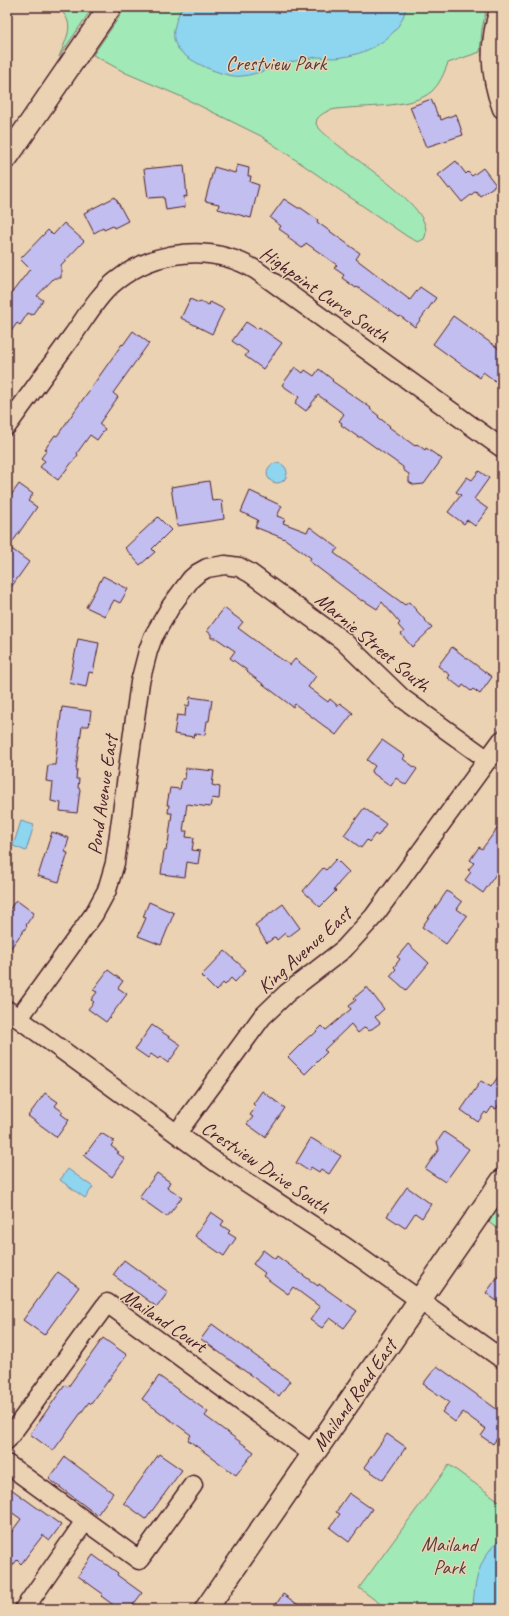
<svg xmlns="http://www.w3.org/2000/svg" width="509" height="1616" font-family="Caveat,sans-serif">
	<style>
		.green { fill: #a1e9b6; stroke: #768470 }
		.water { fill: #8ed5f0; stroke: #738ca1 }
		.building { fill: #c2bef0; stroke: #4a1f2b }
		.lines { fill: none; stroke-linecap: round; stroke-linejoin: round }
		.minor-casing { stroke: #4a1f2b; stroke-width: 21 }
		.tertiary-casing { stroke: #4a1f2b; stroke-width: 25 }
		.minor { stroke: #ebd2b3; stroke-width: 18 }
		.tertiary { stroke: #ebd2b3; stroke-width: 22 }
		.labels { text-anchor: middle; stroke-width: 3; stroke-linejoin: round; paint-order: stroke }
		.park-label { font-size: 20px; fill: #573d40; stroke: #ebd2b3 }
		.street-label { font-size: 20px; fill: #4a1f2b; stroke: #ebd2b3 }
	</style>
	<rect width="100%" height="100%" fill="#ebd2b3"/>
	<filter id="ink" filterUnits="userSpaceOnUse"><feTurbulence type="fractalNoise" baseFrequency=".025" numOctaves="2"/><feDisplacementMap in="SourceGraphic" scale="8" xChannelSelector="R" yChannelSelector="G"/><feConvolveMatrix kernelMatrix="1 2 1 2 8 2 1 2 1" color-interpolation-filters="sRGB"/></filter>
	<g filter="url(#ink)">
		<g class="green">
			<path d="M57,7H93L59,57C67,36 77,23 57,7Z"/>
			<path d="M126,7H487L482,29L480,52L448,63C444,73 440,84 431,92C413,107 370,106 348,108C336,109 325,109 317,119L316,124C331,149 442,206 424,239L418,242L408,237L261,136L182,97L126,73L93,55Z"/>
			<path d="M502,1202V1231L488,1222Z"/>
			<path d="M449,1465L502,1503V1609H387L359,1588Z"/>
		</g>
		<g class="water">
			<path d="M182,7H406C401,36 370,53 343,57C335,59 325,57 316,57C309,58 302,60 295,61C277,65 260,74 242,76C227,79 182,60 176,45C170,33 177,18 182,7Z"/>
			<circle cx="277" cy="473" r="10"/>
			<path d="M21,821L34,825L26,851L13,846Z"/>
			<path d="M68,1169L93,1187L85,1198L60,1180Z"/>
			<path d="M502,1538V1609H473C474,1583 479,1555 502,1538Z"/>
		</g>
		<g class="building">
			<path d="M431,99L438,116H440L441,120L456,114L463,135L426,147L410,107Z"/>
			<path d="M456,161L466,174L468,172L472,176L483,168L496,185L480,196L476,191L462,202L451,188L449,189L438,175Z"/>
			<path d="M184,165L187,197L184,196L185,207L166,210L164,197L148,198L144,169Z"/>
			<path d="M237,165L249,168L248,176H251L250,182L259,185L251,218L218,209L219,204L205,201L214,167L235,173Z"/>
			<path d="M115,197L128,221L114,228L113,226L104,230L103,228L94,233L84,213Z"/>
			<path d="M284,199L298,208H301L318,220L317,222L360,253L356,259L410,300L420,287L436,298L415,327L400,316L399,317L357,287L356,288L342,278L344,275L334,268L337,265L306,243L302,248L288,238L289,236L279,229L281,226L270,218Z"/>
			<path d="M64,223L84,241L61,265V278H54L37,296L43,300L32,315L28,313L20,325L17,323L7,337V299L30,269L20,259L48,230L53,235Z"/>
			<path d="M190,299L199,303L200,301L209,305L210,302L224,309L212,334L181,318Z"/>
			<path d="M453,316L502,351V386L483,372L480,378L433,344Z"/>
			<path d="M246,322L257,329L259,327L282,343L263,369L245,356L248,352L232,341Z"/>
			<path d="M133,331L149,343L113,393L118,397L99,424L105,429L97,440L90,435L77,453L78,455L58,480L40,467L45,461L41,458L47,450L45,449L55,435L57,436L122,344L123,345Z"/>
			<path d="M295,367L303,373L305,370L314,376L319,369L333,380L332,381L371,408L370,409L379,416L378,417L390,426L389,427L415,446L417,444L425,450L426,448L442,459L424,484L414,485L409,482V474L403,470V467L361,437H358L341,425L342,423L339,421L344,414L318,395L306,411L295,403L299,397L282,385Z"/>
			<path d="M479,471L489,478L474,499L488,509L475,526L467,520L464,524L448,512L461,495L456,492L467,477L472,480Z"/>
			<path d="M209,481L212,501L222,500L224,519L177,526L171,487Z"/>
			<path d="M19,484L33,494L28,501L37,507L9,547L29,562L7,593V501Z"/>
			<path d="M250,491L282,506L277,516L285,519L283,523L307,532L310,527L338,548L334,553L405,605L409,602L432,628L412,647L401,634L404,632L398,625L400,623L382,602L377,609L363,600L362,601L309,561L311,558L285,539L255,527L258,520L241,512Z"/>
			<path d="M158,517L171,530L152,549L155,552L140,565L125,548Z"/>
			<path d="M103,576L128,589L120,603L114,600L105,616L86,607Z"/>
			<path d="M224,608L243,622L238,628L265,648L290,665L295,659L309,670V671L316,676L308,687L328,702L330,699L338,706L340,703L353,713L336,735L295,704L293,707L247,672L248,671L230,658L235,651L216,638H211V634L207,631Z"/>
			<path d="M78,639L99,643L93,673L89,672L86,687L69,683Z"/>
			<path d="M452,647L492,677L480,694L473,689L471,691L463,685L461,688L448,678L450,675L438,666Z"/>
			<path d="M190,697L212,700L209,721H207L205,735L195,734L194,737L174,734L177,715L185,716L186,705L189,706Z"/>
			<path d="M62,707L91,711L89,726H82L76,769H77L76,779H79L78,788L80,789L77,813L60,811L61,803L51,801L53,782L46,781L48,765H55Z"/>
			<path d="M382,740L405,756L403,759L417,769L406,785L396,778L391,786L371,772L375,766L367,760Z"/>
			<path d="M186,768L214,771L212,785L220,787L219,799L212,798L210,807L187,804L183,831H187L186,837L194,838L192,850L200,851L198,864L187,862L185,877L161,874L164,851H166L167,844H168L172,813H168L169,805H167L170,788L180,789L182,779H185Z"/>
			<path d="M364,808L386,824L378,836L375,834L369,842L367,840L361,848L344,835Z"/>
			<path d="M502,822V865L483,893L465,880L471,872L468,870L474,863L470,860L479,847L482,849Z"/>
			<path d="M52,832L69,838L65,852L68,853L59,882L38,876Z"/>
			<path d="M336,859L349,872L339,883L334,890L336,891L320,907L303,891L323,868L326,870Z"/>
			<path d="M447,891L462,902L457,909L467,916L446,944L422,927Z"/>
			<path d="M16,900L34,913L26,925L27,926L7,953V913Z"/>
			<path d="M149,902L174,913L161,945L138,936L146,918L143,917Z"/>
			<path d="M283,904L300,928L288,937L285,933L277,940L275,937L267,943L255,925Z"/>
			<path d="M408,944L429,963L406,990L390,976L396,969L394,967L400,959L397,957Z"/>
			<path d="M225,951L246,970L235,982L231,978L225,985L223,983L216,991L201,976Z"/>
			<path d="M108,970L123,981L118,988L127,994L106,1022L88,1009L94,1002L91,1000L97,992L93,990Z"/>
			<path d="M367,987L384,1009L375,1017L380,1023L369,1031L365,1027L358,1033L351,1024L324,1050L327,1052L305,1074L288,1057L304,1041L311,1035L312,1036L322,1026L326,1030L351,1009L349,1006L356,1000L354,998Z"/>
			<path d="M152,1025L181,1045L168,1063L160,1057L158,1059L151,1054L148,1058L135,1049Z"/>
			<path d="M502,1071V1100L496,1109L492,1107L487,1114L485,1112L478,1122L461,1110L481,1081L491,1087Z"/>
			<path d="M262,1091L285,1108L265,1137L247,1124L253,1117L250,1115L256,1107L253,1104Z"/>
			<path d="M45,1093L58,1102L55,1106L63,1112L61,1114L69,1120L57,1137L28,1116Z"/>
			<path d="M444,1132L469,1149L445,1182L425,1169L439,1149L437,1142Z"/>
			<path d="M101,1133L114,1141L111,1146L119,1152L117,1153L125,1159L112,1177L84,1156Z"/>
			<path d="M311,1138L341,1156L329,1174L321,1169L319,1172L311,1167L309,1171L296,1163Z"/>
			<path d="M157,1173L170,1182L167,1187L182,1197L167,1217L139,1197Z"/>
			<path d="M407,1187L431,1204L422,1218L415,1213L405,1228L387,1216Z"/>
			<path d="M211,1212L224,1221L221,1225L230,1231L228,1233L236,1238L224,1256L195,1236Z"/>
			<path d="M263,1250L275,1259L277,1256L318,1286L319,1284L357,1311L344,1328L330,1318L322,1328L310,1320L320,1307L293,1287L288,1294L263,1276L265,1273L253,1264Z"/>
			<path d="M124,1260L168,1292L157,1307L113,1275Z"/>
			<path d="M502,1271V1305L486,1293Z"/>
			<path d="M58,1272L79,1287L44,1335L23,1320Z"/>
			<path d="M212,1324L290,1381L279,1396L201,1339Z"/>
			<path d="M103,1338L127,1355L91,1404L89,1402L53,1451L30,1434L65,1385L68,1387Z"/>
			<path d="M437,1366L502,1413V1431L493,1444L481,1436L486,1429L463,1412L455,1422L442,1412L449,1402L423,1384Z"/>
			<path d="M159,1376L208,1412L205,1416L254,1452L236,1475L188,1440L191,1435L142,1399Z"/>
			<path d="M387,1434L406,1447L383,1480L364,1467Z"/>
			<path d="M159,1454L182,1470L146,1519L124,1503Z"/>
			<path d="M65,1457L113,1493L97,1515L49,1479Z"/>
			<path d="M7,1486L61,1525L50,1540L43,1535L21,1564L17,1560L7,1573V1538L21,1519L7,1509Z"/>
			<path d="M349,1493L372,1509L349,1542L330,1528L340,1514L336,1512Z"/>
			<path d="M93,1555L118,1573L117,1575L142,1593L130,1609H119L101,1596L103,1594L78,1576Z"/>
			<path d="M283,1594L304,1609H273Z"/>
		</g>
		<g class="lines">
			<defs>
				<g id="minor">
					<path d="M500,7C488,41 489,75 502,109"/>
					<path d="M7,426C29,396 51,365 73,335C86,317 98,295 116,281C156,249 212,244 256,270L502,448"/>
					<path d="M7,1010L217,1163L344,1246L502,1359"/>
					<path d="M19,1018L94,914L107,890L115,863L140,682L148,651L153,637L171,606L191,579L198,573L207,568L225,565L239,567L250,573L342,640L402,698L488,760"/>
					<path d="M177,1133L262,1017L287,993L344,949L374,916L502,740"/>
					<path d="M7,1440L107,1303L313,1454"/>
					<path d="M7,1464L139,1560L193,1485"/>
					<path d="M24,1609L85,1521"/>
				</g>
				<g id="tertiary">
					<path d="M7,157L110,7"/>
					<path d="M206,1609L502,1181"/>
				</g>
			</defs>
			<use href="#minor" class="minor-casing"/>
			<use href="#tertiary" class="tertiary-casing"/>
			<use href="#minor" class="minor"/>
			<use href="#tertiary" class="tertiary"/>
		</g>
	</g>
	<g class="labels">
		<g class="park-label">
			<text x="276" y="70">Crestview Park</text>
			<text x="449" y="1551">Mailand<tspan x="449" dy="23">Park</tspan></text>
		</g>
		<g class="street-label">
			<text transform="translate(325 294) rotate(35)" y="7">Highpoint Curve South</text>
			<text transform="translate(373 642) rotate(40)" y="7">Marnie Street South</text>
			<text transform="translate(102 795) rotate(-82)" y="7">Pond Avenue East</text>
			<text transform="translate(304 950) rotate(-42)" y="7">King Avenue East</text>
			<text transform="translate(266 1167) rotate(34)" y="7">Crestview Drive South</text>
			<text transform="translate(164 1320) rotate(34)" y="7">Mailand Court</text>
			<text transform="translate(354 1395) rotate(-55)" y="7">Mailand Road East</text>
		</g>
	</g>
	<rect width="509" height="1616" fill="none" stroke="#ebd2b3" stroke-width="24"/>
	<rect x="12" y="12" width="485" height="1592" fill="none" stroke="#4a1f2b" stroke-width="1.5" filter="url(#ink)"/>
</svg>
